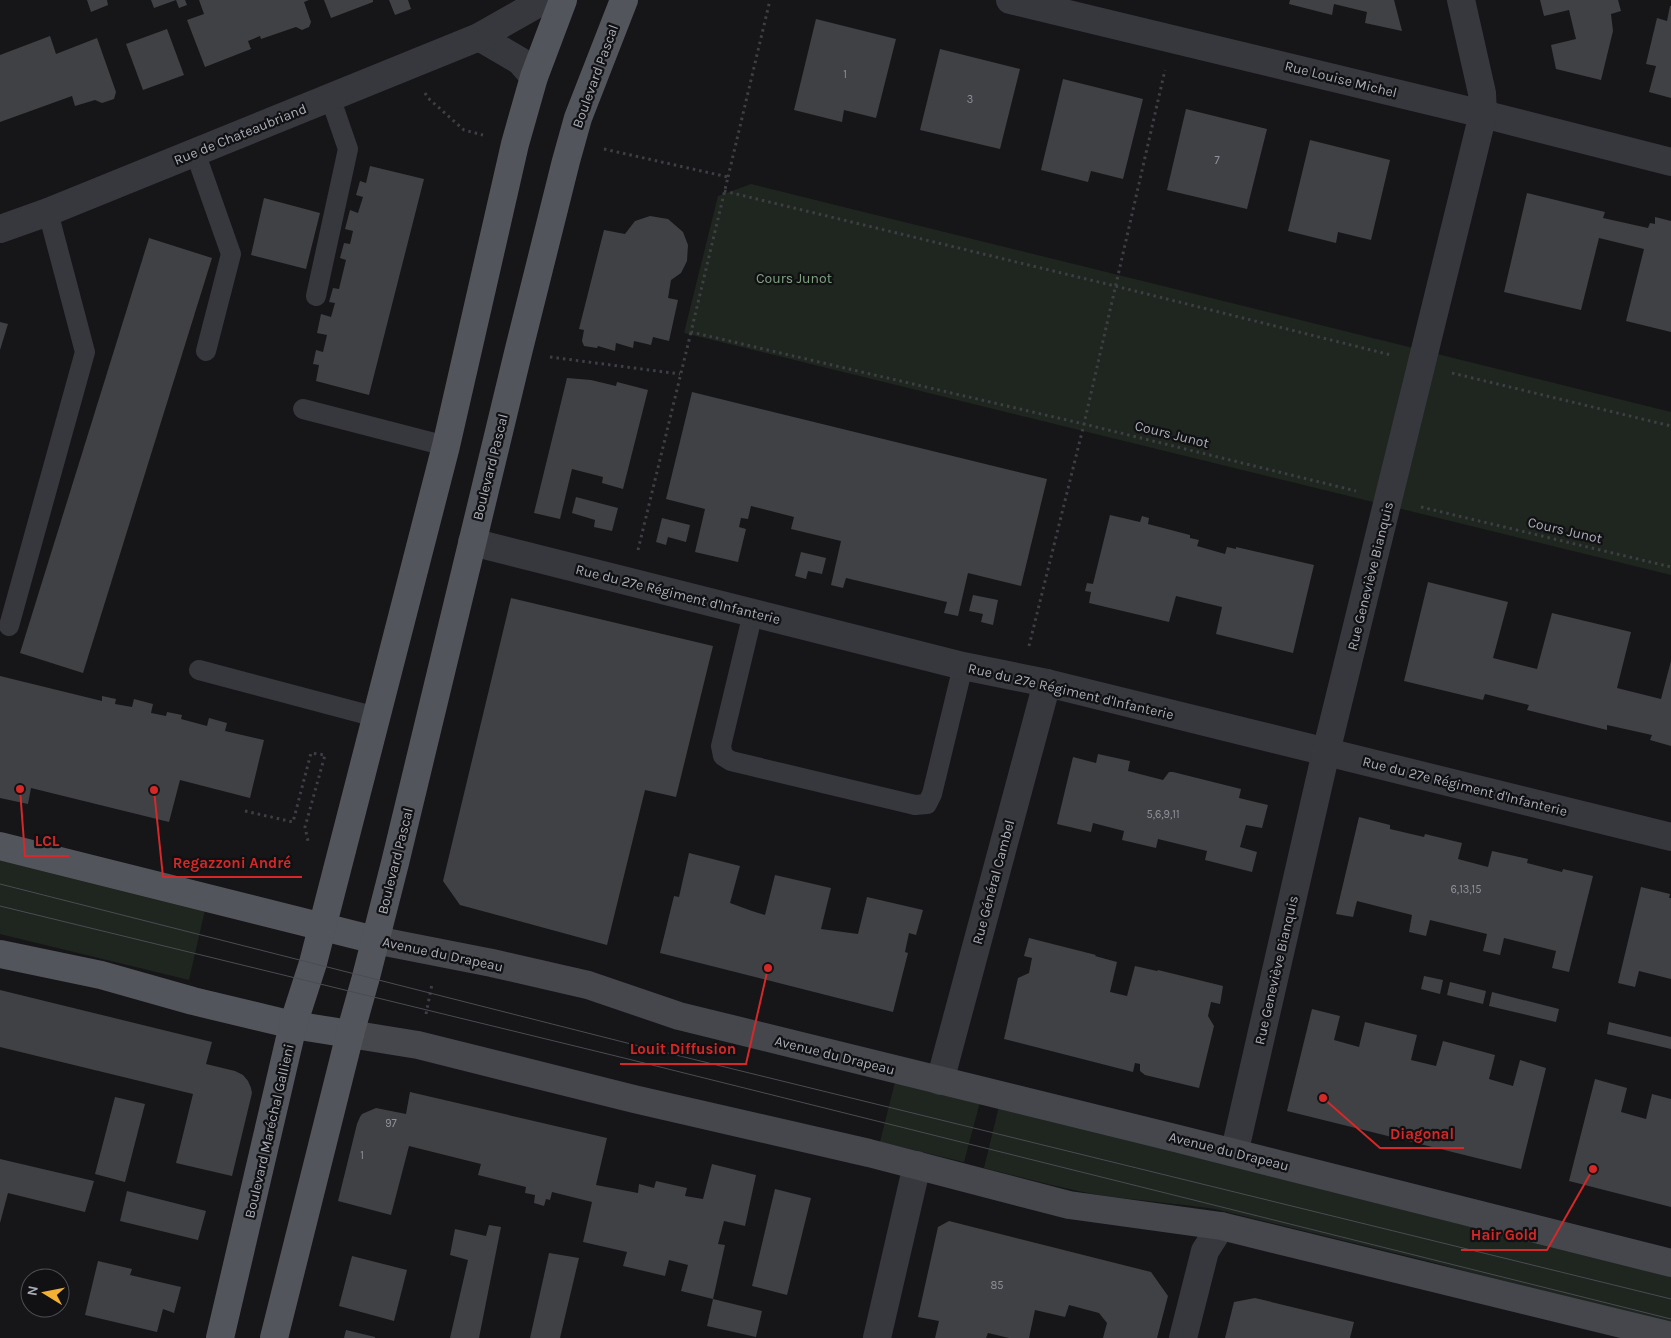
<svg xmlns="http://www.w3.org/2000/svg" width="1671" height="1338" font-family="Karla,sans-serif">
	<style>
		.green { fill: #1e261f }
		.building { fill: #404145 }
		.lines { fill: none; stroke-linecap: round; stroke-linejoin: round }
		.path { stroke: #3d3f44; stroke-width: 3; stroke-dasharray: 2.5 4; stroke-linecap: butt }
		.service { stroke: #37383d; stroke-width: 20 }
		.minor { stroke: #37383d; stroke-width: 28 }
		.secondary { stroke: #45474d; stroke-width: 28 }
		.primary { stroke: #53555c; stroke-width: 28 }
		.tram { stroke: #4a4c52; stroke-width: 1 }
		.labels { text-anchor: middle; stroke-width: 4.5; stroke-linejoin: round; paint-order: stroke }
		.number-label { font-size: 11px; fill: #8e929b }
		.street-label { font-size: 14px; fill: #a8adb8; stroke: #111113 }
		.park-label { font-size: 14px; fill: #7fa381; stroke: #111113 }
		.leader { fill: none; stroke: #d62828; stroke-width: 2 }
		.callout-dot { fill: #d62828; stroke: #111113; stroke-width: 2 }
		.callout-label { font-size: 15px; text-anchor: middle; font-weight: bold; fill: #d62828; stroke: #111113; stroke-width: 4.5; stroke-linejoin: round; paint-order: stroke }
	</style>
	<rect width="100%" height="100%" fill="#161618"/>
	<g class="green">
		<path d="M751,184L1671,412V575L684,333L718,196Z"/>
		<path d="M0,860L205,910L189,980L0,934Z"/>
		<path d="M895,1082L980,1102L964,1162L880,1142Z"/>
		<path d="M999,1106L1671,1272V1325L1424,1260L1215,1209C1181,1204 1146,1201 1112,1197C1069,1191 1026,1178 984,1168Z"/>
	</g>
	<g class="building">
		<path d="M87,0H107L108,5L91,12Z"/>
		<path d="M151,0H185L187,5L179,8L176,0L154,8Z"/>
		<path d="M199,0H309L304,2L311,22L309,27L302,30L296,27L261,39L260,36L248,41L251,49L205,67L187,20L204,14Z"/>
		<path d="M324,0H373V2L331,18Z"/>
		<path d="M389,0H408L411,9L395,15Z"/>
		<path d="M1290,0H1394L1402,31L1365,23L1367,12L1334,4L1332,15L1289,4Z"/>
		<path d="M1540,0H1618L1621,11L1611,14L1613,31L1601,80L1556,69L1551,45L1576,39L1569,10L1544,16Z"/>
		<path d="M1670,6H1671V98L1649,92L1656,66L1646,64L1657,18L1667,21Z"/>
		<path d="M816,19L896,39L876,118L844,110L842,122L794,110Z"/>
		<path d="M167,29L184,75L143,90L126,44Z"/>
		<path d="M50,36L56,54L97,38L116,92L114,99L102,103L95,100L75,106L72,96L0,122V55Z"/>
		<path d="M940,49L1020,69L1000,149L920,130Z"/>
		<path d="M1063,79L1143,99L1123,179L1091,171L1088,182L1041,170Z"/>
		<path d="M1186,109L1267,129L1247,209L1167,190Z"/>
		<path d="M1310,140L1390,160L1371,240L1338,232L1336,243L1288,231Z"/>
		<path d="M370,166L424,179L369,395L316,381L319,365L313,364L316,350L323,352L327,335L317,333L321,314L331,317L335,303L329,302L333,288L339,289L346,260L340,258L344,243L350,244L353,231L345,229L350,210L358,213L363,197L356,195L360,181L366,183Z"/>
		<path d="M1527,193L1605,212L1603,218L1648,228L1650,223L1655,224V217L1671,221V332L1626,321L1644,249L1599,238L1581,310L1504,292Z"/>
		<path d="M264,198L320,213L306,269L251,255Z"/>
		<path d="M650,216L668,219L683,232L688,245L687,261L681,273L671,280L668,298L678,300L669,341L653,337L651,345L634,341L633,348L616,343L615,351L598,346L597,348L584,346L582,341L584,330L579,329L604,230L625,234L635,221Z"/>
		<path d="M149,238L212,258L83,673L20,653Z"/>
		<path d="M0,322L8,324L0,350Z"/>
		<path d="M567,378L591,380L616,386L617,382L648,390L623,489L602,483L603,477L572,469L560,519L534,513Z"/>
		<path d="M692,392L1047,479L1021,586L968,573L958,616L944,613L947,602L846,578L843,588L831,585L841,541L791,529L794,517L751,506L748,519L741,518L739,527L746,529L738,562L695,552L705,509L666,499Z"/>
		<path d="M576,497L618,508L612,531L594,527L595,520L572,513Z"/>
		<path d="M1110,515L1140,522L1142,516L1149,518L1148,524L1190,535V538L1199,540L1197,546L1225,554L1227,547L1236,549V547L1314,565L1293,653L1216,634L1222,607L1176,596L1169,622L1089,603L1091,592L1085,591L1087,583L1093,584Z"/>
		<path d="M662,518L690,525L686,542L668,537L666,545L656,542Z"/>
		<path d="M801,552L826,558L822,574L808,571L806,579L795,576Z"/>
		<path d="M1428,582L1508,602L1493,658L1537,669L1552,613L1631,632L1617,688L1661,699L1671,661V746L1650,740L1652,735L1607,725V730L1527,710L1529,705L1485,694L1483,700L1404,681Z"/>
		<path d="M973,595L998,600L993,625L981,622L983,614L969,611Z"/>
		<path d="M511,598L713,646L676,797L645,790L607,945L460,905L443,881Z"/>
		<path d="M0,676L102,701V696L116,699L115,704L132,707L134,699L153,704L151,713L166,716L167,712L182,715L181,719L207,726L209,718L227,723L225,731L264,740L250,798L180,780L169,822L31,788L28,804L0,798Z"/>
		<path d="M1098,754L1130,761L1128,771L1163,780L1169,772H1173L1241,789L1239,798L1268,805L1262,828L1246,825L1240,847L1257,852L1252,872L1205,860L1207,851L1158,839L1156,848L1122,840L1124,831L1093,823L1091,832L1057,824L1073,757L1096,763Z"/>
		<path d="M1359,817L1390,825V829L1424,837L1425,834L1462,843L1458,859L1488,867L1492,851L1528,859L1527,863L1562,872L1563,869L1593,876L1569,972L1552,968L1556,951L1504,938L1500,955L1483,951L1487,934L1430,920L1426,936L1409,932L1412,915L1357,901L1353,917L1336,914Z"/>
		<path d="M689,853L740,866L730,903L752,911L765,915L775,875L831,888L821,929L858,934L867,897L923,910L916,935L909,933L905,952L908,953L893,1012L660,953L674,896L679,897Z"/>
		<path d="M1641,887L1670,894L1669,898H1671V979L1639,971L1635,987L1618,983Z"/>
		<path d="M1029,938L1096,955L1095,956L1117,962L1110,992L1127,996L1135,966L1157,971L1158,970L1223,986L1220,1004L1211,1002L1208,1016L1214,1026L1199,1088L1145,1075L1140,1071V1064L1135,1063L1133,1072L1004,1039L1018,978L1029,973L1032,958L1024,956Z"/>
		<path d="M1424,976L1443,980L1440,994L1421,989Z"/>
		<path d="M1450,982L1486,991L1483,1004L1447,995Z"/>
		<path d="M0,990L212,1042L206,1064L235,1071L243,1075L248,1081L251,1088L252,1093L232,1176L176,1163L193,1094L0,1047Z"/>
		<path d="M1492,992L1559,1009L1556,1022L1489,1006Z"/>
		<path d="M1312,1009L1340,1016L1334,1040L1359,1047L1365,1022L1417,1035L1411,1060L1436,1066L1443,1041L1495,1055L1489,1079L1513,1086L1520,1060L1546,1068L1521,1169L1287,1111Z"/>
		<path d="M1609,1022L1671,1037V1049L1607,1034Z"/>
		<path d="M1595,1079L1627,1088L1621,1112L1646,1119L1652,1094L1671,1099V1207L1569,1181Z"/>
		<path d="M410,1092L607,1138L596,1185L638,1193L639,1184L654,1188L656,1181L687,1188L685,1196L703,1199L712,1164L756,1175L745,1226L724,1221L718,1244L725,1245L713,1299L762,1311L756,1337L707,1326L713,1299L681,1291L688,1265L669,1260L665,1276L623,1266L627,1252L583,1242L592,1202L552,1192L550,1200L546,1199L544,1206L534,1203L535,1195L525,1193L526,1187L478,1175L481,1164L409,1146L391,1215L338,1201L357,1124L360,1117L362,1114L376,1108L406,1114Z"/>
		<path d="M115,1097L145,1104L125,1182L95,1174Z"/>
		<path d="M0,1159L94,1181L85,1212L8,1193L0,1223Z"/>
		<path d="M775,1189L811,1198L787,1295L752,1286Z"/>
		<path d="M127,1191L206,1211L198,1240L120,1221Z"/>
		<path d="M949,1221L1151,1272L1168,1296L1157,1338H1103L1107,1323L1099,1313L1069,1305L1065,1317L1035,1310L1029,1338H1009L988,1333L986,1338H935L939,1321L918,1317L938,1227Z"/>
		<path d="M489,1225L501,1227L479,1338H450L468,1260L450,1255L455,1229L486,1236Z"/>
		<path d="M549,1253L579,1258L560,1338H530Z"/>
		<path d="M352,1256L407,1270L394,1321L339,1306Z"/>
		<path d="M98,1261L132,1269L130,1275L181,1287L174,1313L163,1309L157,1332L85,1315Z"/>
		<path d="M1255,1298L1354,1322L1350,1338H1225L1234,1302Z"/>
		<path d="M346,1330L375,1337V1338H344Z"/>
	</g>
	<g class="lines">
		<g class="path">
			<path d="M425,93L428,98L464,130L483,135"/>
			<path d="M604,149L728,177L691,332L1084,424L1356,491"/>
			<path d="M728,177L770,0"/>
			<path d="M724,191L1115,286L1391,355"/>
			<path d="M550,357L680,374"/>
			<path d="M1452,373L1671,426"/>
			<path d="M1421,507L1671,567"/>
			<path d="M638,550L691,332"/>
			<path d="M1029,646L1084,424L1165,70"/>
			<path d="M245,811L293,822L311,753L325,755L305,827L308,841"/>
			<path d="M426,1014L432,984"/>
		</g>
		<g class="service">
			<path d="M195,152L231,254L206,351"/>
			<path d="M316,296L348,149L330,97"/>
			<path d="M303,409L446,446"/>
			<path d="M753,613L721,746L723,756L731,761L915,805L927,804L932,794L963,666"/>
			<path d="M9,626L85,352L48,212"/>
			<path d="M199,670L376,717"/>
		</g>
		<g class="minor">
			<path d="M1010,0L1483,114L1671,162"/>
			<path d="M479,37L520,61L534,77"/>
			<path d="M0,229L48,212L479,37L544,0"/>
			<path d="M472,542L963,666L1047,683L1671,837"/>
			<path d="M940,1081L1047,683"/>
			<path d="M1233,1152L1237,1141L1326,752L1483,114L1482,93L1461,0"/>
			<path d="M877,1338L917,1165"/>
			<path d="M1183,1338L1205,1251L1221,1226"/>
		</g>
		<g class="secondary">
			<path d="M375,940L492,963L588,985L679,1016L1175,1138L1671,1263"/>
			<path d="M350,1034L418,1045L634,1099L869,1153L1069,1205L1221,1226L1671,1336"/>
		</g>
		<g class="primary">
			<path d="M0,846L375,940"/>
			<path d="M0,954L101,975L193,1001L293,1025L350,1034"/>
			<path d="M220,1338L293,1025L313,963L446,446L515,144L534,77L563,0"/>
			<path d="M274,1338L350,1034L366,977L395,863L518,353L566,161L578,118L624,0"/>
		</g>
		<g class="tram">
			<path d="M0,884L627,1043L1671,1299"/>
			<path d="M0,906L624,1058L1671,1319"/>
		</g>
	</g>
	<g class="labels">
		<g class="number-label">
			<text x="845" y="78">1</text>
			<text x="970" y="103">3</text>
			<text x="1217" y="164">7</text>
			<text x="1163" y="818">5,6,9,11</text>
			<text x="1466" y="893">6,13,15</text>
			<text x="391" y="1127">97</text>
			<text x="362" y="1159">1</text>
			<text x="997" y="1289">85</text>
		</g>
		<g class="street-label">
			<text transform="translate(595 76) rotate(-70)" y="5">Boulevard Pascal</text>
			<text transform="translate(1341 79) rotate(14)" y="5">Rue Louise Michel</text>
			<text transform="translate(240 134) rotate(-22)" y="5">Rue de Chateaubriand</text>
			<text transform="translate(1172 434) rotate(14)" y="5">Cours Junot</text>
			<text transform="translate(490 467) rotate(-76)" y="5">Boulevard Pascal</text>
			<text transform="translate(1565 530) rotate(13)" y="5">Cours Junot</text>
			<text transform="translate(1370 576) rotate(-76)" y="5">Rue Geneviève Bianquis</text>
			<text transform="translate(678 594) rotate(14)" y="5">Rue du 27e Régiment d'Infanterie</text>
			<text transform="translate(1071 691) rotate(13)" y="5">Rue du 27e Régiment d'Infanterie</text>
			<text transform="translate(1465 786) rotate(14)" y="5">Rue du 27e Régiment d'Infanterie</text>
			<text transform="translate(395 861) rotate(-76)" y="5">Boulevard Pascal</text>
			<text transform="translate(993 882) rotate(-75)" y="5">Rue Général Cambel</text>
			<text transform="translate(443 954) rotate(12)" y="5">Avenue du Drapeau</text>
			<text transform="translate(1276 970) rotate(-77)" y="5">Rue Geneviève Bianquis</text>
			<text transform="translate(835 1055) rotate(14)" y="5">Avenue du Drapeau</text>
			<text transform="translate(269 1131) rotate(-77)" y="5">Boulevard Maréchal Gallieni</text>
			<text transform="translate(1229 1151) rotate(14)" y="5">Avenue du Drapeau</text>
		</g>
		<g class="park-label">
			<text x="794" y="283">Cours Junot</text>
		</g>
	</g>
	<path class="leader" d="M20 789L25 856H69M154 790L163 877H302M768 968L746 1064H620M1323 1098L1380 1148H1464M1593 1169L1547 1250H1461"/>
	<g class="callout-dot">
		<circle cx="20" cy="789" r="5"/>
		<circle cx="154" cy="790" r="5"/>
		<circle cx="768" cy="968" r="5"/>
		<circle cx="1323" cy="1098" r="5"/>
		<circle cx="1593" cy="1169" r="5"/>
	</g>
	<g class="callout-label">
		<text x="47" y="846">LCL</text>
		<text x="232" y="868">Regazzoni André</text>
		<text x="683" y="1054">Louit Diffusion</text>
		<text x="1422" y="1139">Diagonal</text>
		<text x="1504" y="1240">Hair Gold</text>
	</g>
	<g transform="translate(45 1293) rotate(280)"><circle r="24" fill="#111113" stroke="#4d4f55"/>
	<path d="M0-4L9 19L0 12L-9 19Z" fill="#f2b134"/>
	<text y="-8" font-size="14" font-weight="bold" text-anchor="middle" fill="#a8adb8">N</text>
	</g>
</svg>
